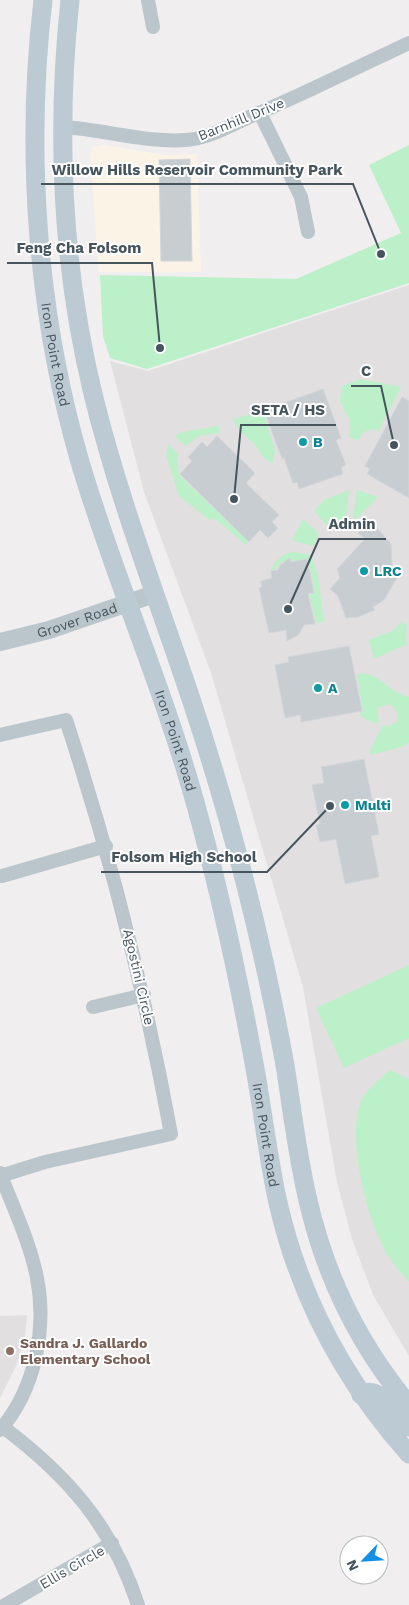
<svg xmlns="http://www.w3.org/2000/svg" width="409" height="1605" font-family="'Work Sans',sans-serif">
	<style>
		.commercial { fill: #fcf3e7 }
		.education { fill: #e2dfe1 }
		.green { fill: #bcf0c8 }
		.building { fill: #c8cdd1; stroke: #d2d6da }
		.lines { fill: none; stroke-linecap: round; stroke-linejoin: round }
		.minor { stroke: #bac6cc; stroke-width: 14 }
		.tertiary { stroke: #bac6cc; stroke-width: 18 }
		.secondary { stroke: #bccad3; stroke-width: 19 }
		.culture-dot { fill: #0f9aa8; stroke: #fff; stroke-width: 2 }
		.education-dot { fill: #8d6e63; stroke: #fff; stroke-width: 2 }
		.labels { text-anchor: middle; stroke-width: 4; stroke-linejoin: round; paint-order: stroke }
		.street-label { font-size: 14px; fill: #46555d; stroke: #fff }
		.culture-label { font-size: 14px; font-weight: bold; fill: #0d838f; stroke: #fff; text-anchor: start }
		.education-label { font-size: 14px; font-weight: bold; fill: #785e54; stroke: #fff; text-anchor: start }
		.leader { fill: none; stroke: #46555d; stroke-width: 2 }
		.callout-dot { fill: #46555d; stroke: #fff; stroke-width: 2 }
		.callout-label { font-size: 15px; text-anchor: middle; font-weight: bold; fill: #46555d; stroke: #fff; stroke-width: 4; stroke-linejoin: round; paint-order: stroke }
	</style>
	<rect width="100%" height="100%" fill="#f1eeef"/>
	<path class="commercial" d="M104,145L165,155L197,154L201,272H99L90,156L92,147Z"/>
	<g class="education">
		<path d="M409,285V1356L373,1295L352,1239L337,1182L303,987L211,673L144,492L110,361L148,371Z"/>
		<path d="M27,1315L25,1336L16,1366L0,1398V1316Z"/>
	</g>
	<g class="green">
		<path d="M409,145V283L147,369L110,358L103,336L100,275L296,279L401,233L369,165Z"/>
		<path d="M361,379L401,387L378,432L374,429C366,430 361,433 359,440L349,438V419L340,401L342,386Z"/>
		<path d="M263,411L275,451L273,463C261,460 261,450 253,443C243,434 239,432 233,419Z"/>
		<path d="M218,425L220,433L199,436L185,446L175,436C187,428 204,431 218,425Z"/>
		<path d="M168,444L179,455L177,459L179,475L248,541L246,545L214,518L211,521L179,496L166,455Z"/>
		<path d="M349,490L346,519L327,526L314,511L324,500Z"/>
		<path d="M357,490L378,497L356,519H353Z"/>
		<path d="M303,519L319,534L313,546L292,540Z"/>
		<path d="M291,552L311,555L318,576L324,622L316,623L310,595L315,593L308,559L292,561L290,558L279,564L276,569L270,570C277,560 279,556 291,552Z"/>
		<path d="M402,622L407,625L405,635L407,644L374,659L369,640L392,631Z"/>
		<path d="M357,674C378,670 389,693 409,697V742L405,746L371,755L369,753L383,725L388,726L397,722C398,713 397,708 389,704L377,708L379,722L377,724L361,717L360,712H363Z"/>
		<path d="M409,965V1038L344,1068L316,1008Z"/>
		<path d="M390,1070L409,1079V1282C397,1269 386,1255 379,1238C364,1207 344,1123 365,1094C372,1085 382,1077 390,1070Z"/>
	</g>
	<g class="building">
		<path d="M190,159L192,261H161L159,160Z"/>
		<path d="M323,389L341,438L336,440L346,465L341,467L343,474L299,489L297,482L293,483L284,458L282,459L264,410Z"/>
		<path d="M402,397L409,401V498L367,474L370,469L365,466Z"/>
		<path d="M217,436L255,473L246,483L279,515L272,522L278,528L268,538L260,530L249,542L180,474L192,461L188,457L202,442L207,447Z"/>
		<path d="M370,520L391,544L392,565L389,576L397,578L384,600L373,607L375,610L358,617L346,618L338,596L330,589L340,578L337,569L365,539L358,533Z"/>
		<path d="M290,558L291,562L307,559L314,593L308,594L315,624L304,625L298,635L287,641L286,630L269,633L259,588L262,587L261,581L272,578L271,571L278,570L280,565Z"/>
		<path d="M349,646L362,711L301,722L300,715L285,718L275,665L289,662L288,657Z"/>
		<path d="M364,759L379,834L371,836L379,877L345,884L336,839L320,842L316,825L320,824L312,785L324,783L321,767Z"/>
	</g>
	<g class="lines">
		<g class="minor">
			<path d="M148,0L153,27"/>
			<path d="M260,113L301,197L308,232"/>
			<path d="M62,127C103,129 145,143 186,140C207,139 229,126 247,118C302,95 355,68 409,43"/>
			<path d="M0,735L66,720C111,857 145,992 171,1134L45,1162L0,1176"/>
			<path d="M2,876L106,846"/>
			<path d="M93,1007L144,995"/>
			<path d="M0,1173C13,1207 30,1242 37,1278C47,1329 35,1390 0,1430"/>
			<path d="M3,1427C67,1475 113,1527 138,1605"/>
			<path d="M5,1605L112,1543"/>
		</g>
		<path class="tertiary" id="s1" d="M0,642L49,630L154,594"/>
		<g class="secondary">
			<path id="s2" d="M43,0C25,153 37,314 80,462C114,577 163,687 195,802C219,888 238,976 254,1063C263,1111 268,1160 279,1207C301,1300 346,1383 409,1454"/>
			<path d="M70,0C56,131 62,266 93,394C119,500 158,600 192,702C212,762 230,824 246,886C261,945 274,1005 285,1065C292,1109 297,1153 307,1196C324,1273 358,1344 409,1405"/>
			<path d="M361,1395C379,1383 398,1416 409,1427"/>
		</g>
	</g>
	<g class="culture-dot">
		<circle cx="303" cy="442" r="5"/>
		<circle cx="364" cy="571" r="5"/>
		<circle cx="318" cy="688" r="5"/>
		<circle cx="345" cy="805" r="5"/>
	</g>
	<circle class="education-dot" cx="10" cy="1351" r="5"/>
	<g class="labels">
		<g class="street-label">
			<text transform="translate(241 119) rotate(-22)" y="5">Barnhill Drive</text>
			<text dy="5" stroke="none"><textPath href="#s2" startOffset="356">Iron Point Road</textPath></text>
			<text dy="5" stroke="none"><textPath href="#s1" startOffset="80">Grover Road</textPath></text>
			<text dy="5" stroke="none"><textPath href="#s2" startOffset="761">Iron Point Road</textPath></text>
			<text transform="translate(139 977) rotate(77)" y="5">Agostini Circle</text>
			<text dy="5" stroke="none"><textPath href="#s2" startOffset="1166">Iron Point Road</textPath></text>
			<text transform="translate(72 1567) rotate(-30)" y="5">Ellis Circle</text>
		</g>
		<g class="culture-label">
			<text x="313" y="447">B</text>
			<text x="374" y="576">LRC</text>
			<text x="328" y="693">A</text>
			<text x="355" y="810">Multi</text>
		</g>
		<g class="education-label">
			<text x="20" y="1348">Sandra J. Gallardo<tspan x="20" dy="16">Elementary School</tspan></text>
		</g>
	</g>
	<path class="leader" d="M381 254L353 184H41M160 348L152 263H7M394 445L381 386H351M234 499L241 425H336M288 609L319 539H386M330 806L267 872H101"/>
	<g class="callout-dot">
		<circle cx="381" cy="254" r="5"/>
		<circle cx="160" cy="348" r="5"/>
		<circle cx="394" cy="445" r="5"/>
		<circle cx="234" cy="499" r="5"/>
		<circle cx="288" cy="609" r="5"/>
		<circle cx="330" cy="806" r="5"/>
	</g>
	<g class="callout-label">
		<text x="197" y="175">Willow Hills Reservoir Community Park</text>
		<text x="79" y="253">Feng Cha Folsom</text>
		<text x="366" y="376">C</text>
		<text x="288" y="415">SETA / HS</text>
		<text x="352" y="529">Admin</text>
		<text x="184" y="862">Folsom High School</text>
	</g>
	<g transform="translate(364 1560) rotate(245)"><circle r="24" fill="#ffffff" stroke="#b5bbbe"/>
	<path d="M0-4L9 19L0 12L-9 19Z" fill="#148fe6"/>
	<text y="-8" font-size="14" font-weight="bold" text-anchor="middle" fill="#46555d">N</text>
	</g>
</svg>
